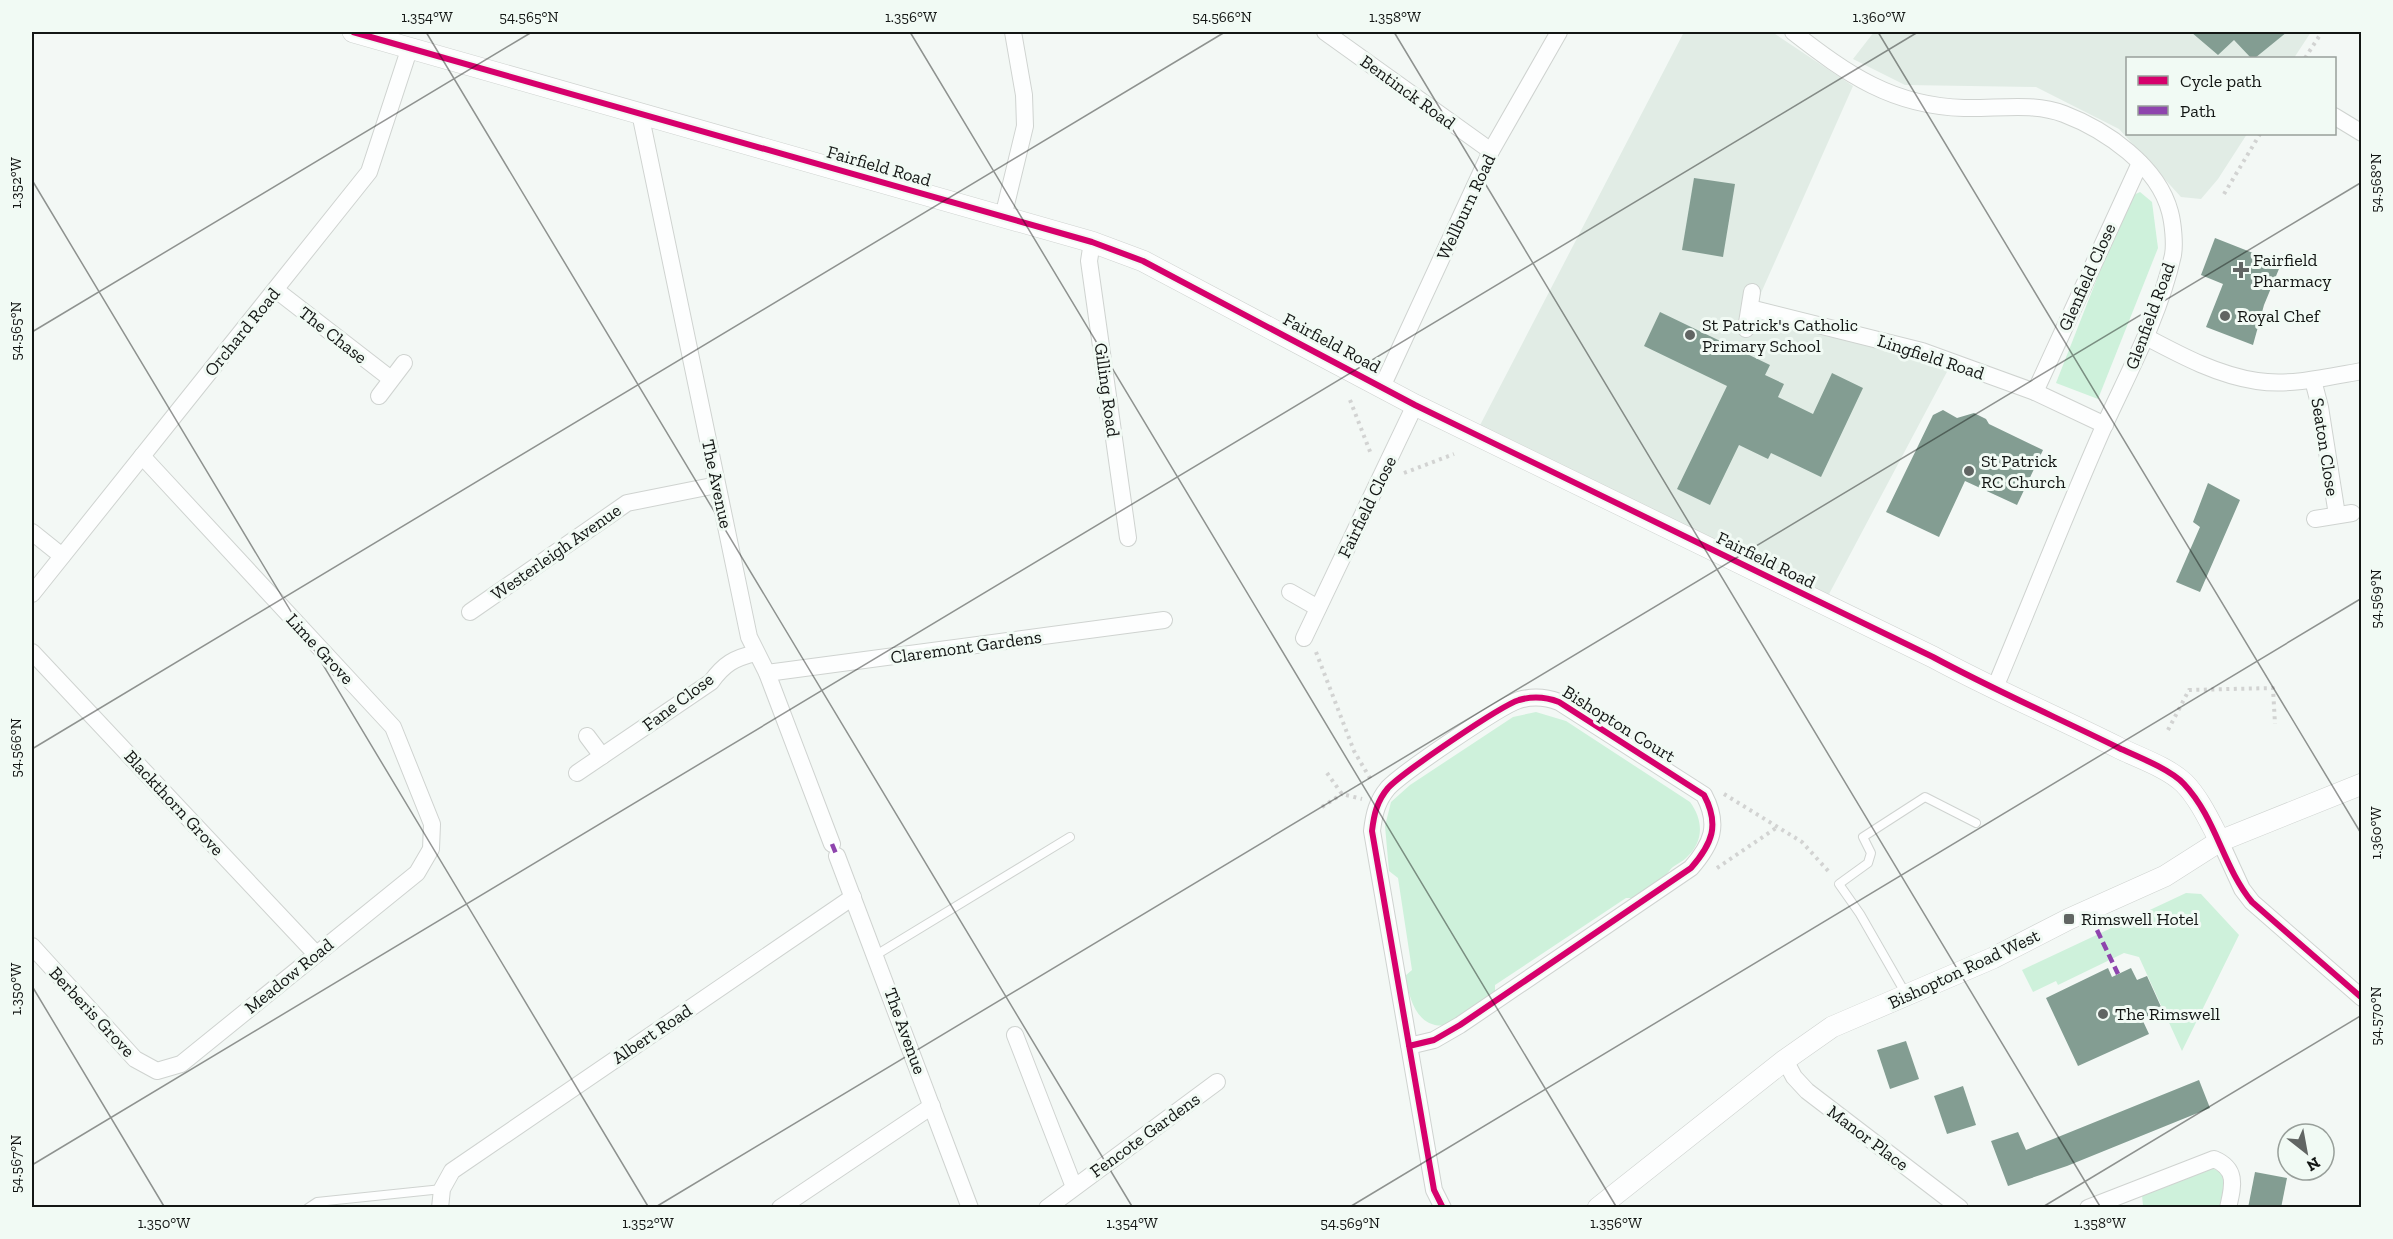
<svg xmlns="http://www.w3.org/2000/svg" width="2393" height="1239" font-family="'Zilla Slab',serif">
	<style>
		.built { fill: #e1ece5 }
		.green { fill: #cef1db }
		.building { fill: #839d92 }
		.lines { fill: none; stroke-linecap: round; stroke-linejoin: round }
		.service-casing { stroke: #cfd3d0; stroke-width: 10 }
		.minor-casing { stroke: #cfd3d0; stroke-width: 18 }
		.tertiary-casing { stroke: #cfd3d0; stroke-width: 22 }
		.path { stroke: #d2d3d2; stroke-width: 4; stroke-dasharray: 3 4.5; stroke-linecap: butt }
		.service { stroke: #fdfefe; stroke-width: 8 }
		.minor { stroke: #fdfefe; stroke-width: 16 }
		.tertiary { stroke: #fdfefe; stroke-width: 21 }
		.quiet { stroke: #8e44ad; stroke-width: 4.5; stroke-dasharray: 9 4.5; stroke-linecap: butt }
		.cycleway-casing { stroke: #f1faf4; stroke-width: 10 }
		.cycleway { stroke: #d6006c; stroke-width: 6 }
		.ticks { fill: none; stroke: #131614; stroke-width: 1.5; stroke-opacity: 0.45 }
		.poi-dot { fill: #616563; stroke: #f1faf4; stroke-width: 2 }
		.labels { text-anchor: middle; stroke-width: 6; stroke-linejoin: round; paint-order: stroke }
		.street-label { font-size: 18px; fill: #131614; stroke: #f1faf4 }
		.poi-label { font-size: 18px; fill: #131614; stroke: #f1faf4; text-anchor: start }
		.neatline { fill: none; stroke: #131614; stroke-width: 2 }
		.ticks-label { font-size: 15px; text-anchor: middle; fill: #131614 }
	</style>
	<rect width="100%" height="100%" fill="#f3f8f5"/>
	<g class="built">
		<path d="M1684,32H1772L1853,86L1757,302L1949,368L1828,596L1478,429Z"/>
		<path d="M1874,32H2311L2294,58H2128V134H2247L2218,179L2201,199L2181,197L2119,129L2036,87L1905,85L1853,59Z"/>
	</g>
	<g class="green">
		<path d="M2140,192L2152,202L2158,248L2098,399L2056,383L2129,197Z"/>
		<path d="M1536,712L1566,721L1690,802C1704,821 1704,843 1685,859C1680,863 1674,865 1670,870C1659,884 1644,899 1626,898L1495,985V994L1448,1025C1417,1030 1410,1000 1405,976L1412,970L1398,878L1389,871L1385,826L1391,802L1410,785L1513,717Z"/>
		<path d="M2186,893L2201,894L2239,935L2182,1051L2139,957L2124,953L2058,985L2056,981L2033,992L2022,970Z"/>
		<path d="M2212,1168L2222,1173L2225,1185L2220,1207L2143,1206L2142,1195Z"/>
	</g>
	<g class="building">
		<path d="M2191,32H2287L2255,58H2251L2234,40L2218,55Z"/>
		<path d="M1694,178L1735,184L1723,257L1682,250Z"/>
		<path d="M2215,238L2281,264L2264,305L2253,345L2206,327L2223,284L2201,275Z"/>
		<path d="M1660,312L1770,365L1765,375L1784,384L1778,397L1813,414L1832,373L1863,388L1821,477L1771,453L1768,459L1739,445L1710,505L1677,489L1727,386L1644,346Z"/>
		<path d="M1943,410L1957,418L1974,413L1986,419L1989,424L2043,450L2017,505L1965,481L1939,537L1886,512L1933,415Z"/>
		<path d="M2208,483L2240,500L2200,592L2176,582L2200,527L2193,522Z"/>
		<path d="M2108,968L2112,977L2131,968L2137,980L2147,976L2162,1009L2142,1019L2149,1034L2078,1066L2046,998Z"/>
		<path d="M1906,1041L1919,1079L1890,1089L1877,1050Z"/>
		<path d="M2199,1080L2210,1108L2067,1166L2008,1186L1991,1141L2018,1132L2026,1150Z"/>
		<path d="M1963,1086L1976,1125L1947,1134L1934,1096Z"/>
		<path d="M2255,1172L2287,1178L2281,1208H2248Z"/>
	</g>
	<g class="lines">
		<defs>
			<g id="service">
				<path d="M876,955L1070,837"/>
				<path d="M1907,996L1860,914L1839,884L1868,863L1871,853L1863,837L1925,797L1976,823"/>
				<path d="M308,1208L317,1202L442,1189"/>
			</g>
			<g id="minor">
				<path d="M1325,32L1491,151"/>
				<path d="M1793,32C1847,74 1892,106 1964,108C1997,109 2033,102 2064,114C2106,130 2158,166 2170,212C2173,223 2175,244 2173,255C2160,314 2130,370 2105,424C2066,512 2031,602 1994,690"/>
				<path d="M640,113L749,637L767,673L832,844"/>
				<path d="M2334,116L2362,133"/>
				<path d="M1003,217L1025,126L1024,95L1013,32"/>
				<path d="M1092,242L1089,261L1128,538"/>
				<path d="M276,290L391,379"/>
				<path d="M1750,308L1922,351L2035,392L2105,425"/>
				<path d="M1746,329L1752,292"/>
				<path d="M2146,337C2180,355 2217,375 2257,381C2291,386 2328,377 2362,371"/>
				<path d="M2313,380L2320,407L2337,515"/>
				<path d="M1382,387L1491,151L1559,32"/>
				<path d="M2035,392L2140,163"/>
				<path d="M379,396L404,363"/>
				<path d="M2315,519L2352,513"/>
				<path d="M32,532L62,556"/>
				<path d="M1290,592L1318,608"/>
				<path d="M32,594L369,172L410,47"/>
				<path d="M470,612L627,503L717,485"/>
				<path d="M1304,638L1415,405"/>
				<path d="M32,652L316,954"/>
				<path d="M767,673L1164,620"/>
				<path d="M587,736L602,756"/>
				<path d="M577,773L711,682C724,664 734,658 756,653"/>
				<path d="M2220,841L2242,889L2252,902L2362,998"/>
				<path d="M837,856L970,1208"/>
				<path d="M32,946L135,1059L157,1071L181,1064L417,873L431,849L432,824L393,727L142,456"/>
				<path d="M1015,1035L1074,1187"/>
				<path d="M1409,1046L1434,1040L1460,1025L1691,868C1712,844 1720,825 1704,795L1559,702C1546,697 1533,696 1519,700C1500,706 1402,773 1388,788C1377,801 1374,814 1372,831L1434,1190L1443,1208"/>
				<path d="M1785,1060L1794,1077L1807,1091L1960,1208"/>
				<path d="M440,1208L442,1189L452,1171L853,897"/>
				<path d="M780,1208L932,1106"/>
				<path d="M1047,1208L1217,1082"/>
				<path d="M2088,1208L2214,1159C2238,1169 2233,1186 2228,1208"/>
			</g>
			<g id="tertiary">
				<path d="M353,32L1092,242L1143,261L1415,405L1933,657C1994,690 2057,717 2119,748C2139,758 2167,767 2184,783C2199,798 2210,822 2220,841"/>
				<path d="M1598,1208L1785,1060L1832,1027L1993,958L2069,919L2165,876L2220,841L2362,784"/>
			</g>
		</defs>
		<use href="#service" class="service-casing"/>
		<use href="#minor" class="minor-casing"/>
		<use href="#tertiary" class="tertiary-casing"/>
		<g class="path">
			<path d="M2305,58L2322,32"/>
			<path d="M2224,194L2260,134"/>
			<path d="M1350,400L1371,454"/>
			<path d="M1404,473L1454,454"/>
			<path d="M1316,652L1354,751L1371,780"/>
			<path d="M2168,730L2189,690L2273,688L2275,724"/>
			<path d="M1327,773L1342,794L1362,799"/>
			<path d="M1724,794L1802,842L1830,873"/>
			<path d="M1322,807L1342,794"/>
			<path d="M1717,868L1776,828"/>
		</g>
		<use href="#service" class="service"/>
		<use href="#minor" class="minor"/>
		<use href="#tertiary" class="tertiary"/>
		<g class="quiet">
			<path d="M832,844L837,856"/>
			<path d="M2097,930L2118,974"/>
		</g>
		<defs>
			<g id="cycleway">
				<path d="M353,32L1092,242L1143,261L1415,405L1933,657C1994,690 2058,718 2121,749C2139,757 2171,770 2184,784C2216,818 2223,867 2252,902L2362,998"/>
				<path d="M1409,1046L1434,1040L1460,1025L1691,868C1712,844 1720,825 1704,795L1559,702C1546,697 1533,696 1519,700C1500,706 1402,773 1388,788C1377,801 1374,814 1372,831L1434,1190L1443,1208"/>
			</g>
		</defs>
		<use href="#cycleway" class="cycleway-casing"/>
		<use href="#cycleway" class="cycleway"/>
	</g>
	<path class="ticks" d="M426,32L1133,1208M910,32L1617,1208M1394,32L2101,1208M1878,32L2362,835M32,180L649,1208M32,332L532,32M32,749L1225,32M32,986L165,1208M32,1165L1918,32M654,1208L2362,182M1348,1208L2362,598M2041,1208L2362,1015"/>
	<g class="poi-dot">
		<path d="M2238 261h6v6h6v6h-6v6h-6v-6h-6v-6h6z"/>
		<circle cx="2225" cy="316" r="6"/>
		<circle cx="1690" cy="335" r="6"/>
		<circle cx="1969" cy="471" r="6"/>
		<rect x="2063" y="913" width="12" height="12" rx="3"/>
		<circle cx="2103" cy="1014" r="6"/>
	</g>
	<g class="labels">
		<g class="street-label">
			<text transform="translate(1408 92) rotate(36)" y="6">Bentinck Road</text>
			<text transform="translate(879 166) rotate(16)" y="6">Fairfield Road</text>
			<text transform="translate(1466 207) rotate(-65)" y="6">Wellburn Road</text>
			<text transform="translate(2087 277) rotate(-66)" y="6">Glenfield Close</text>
			<text transform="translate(2150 316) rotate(-70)" y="6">Glenfield Road</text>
			<text transform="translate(242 332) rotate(-51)" y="6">Orchard Road</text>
			<text transform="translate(333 335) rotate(38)" y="6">The Chase</text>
			<text transform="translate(1332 343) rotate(28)" y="6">Fairfield Road</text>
			<text transform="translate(1931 357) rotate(18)" y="6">Lingfield Road</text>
			<text transform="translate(1107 390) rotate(82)" y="6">Gilling Road</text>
			<text transform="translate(2325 447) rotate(81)" y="6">Seaton Close</text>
			<text transform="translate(717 484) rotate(78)" y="6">The Avenue</text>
			<text transform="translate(1367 507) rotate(-64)" y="6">Fairfield Close</text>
			<text transform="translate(556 552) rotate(-35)" y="6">Westerleigh Avenue</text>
			<text transform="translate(1766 560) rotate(26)" y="6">Fairfield Road</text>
			<text transform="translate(966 647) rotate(-8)" y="6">Claremont Gardens</text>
			<text transform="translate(320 649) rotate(47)" y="6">Lime Grove</text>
			<text transform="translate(678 702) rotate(-37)" y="6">Fane Close</text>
			<text transform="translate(1619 724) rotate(32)" y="6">Bishopton Court</text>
			<text transform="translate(174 803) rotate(47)" y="6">Blackthorn Grove</text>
			<text transform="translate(1964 969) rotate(-25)" y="6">Bishopton Road West</text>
			<text transform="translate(289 976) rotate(-39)" y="6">Meadow Road</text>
			<text transform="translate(92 1012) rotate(47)" y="6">Berberis Grove</text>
			<text transform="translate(905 1031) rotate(70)" y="6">The Avenue</text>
			<text transform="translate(652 1034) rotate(-34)" y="6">Albert Road</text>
			<text transform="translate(1145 1135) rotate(-36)" y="6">Fencote Gardens</text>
			<text transform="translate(1868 1138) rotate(37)" y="6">Manor Place</text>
		</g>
		<g class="poi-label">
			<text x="2253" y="266">Fairfield<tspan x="2253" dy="21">Pharmacy</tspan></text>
			<text x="2237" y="322">Royal Chef</text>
			<text x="1702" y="331">St Patrick's Catholic<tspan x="1702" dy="21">Primary School</tspan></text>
			<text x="1981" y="467">St Patrick<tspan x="1981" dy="21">RC Church</tspan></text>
			<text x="2081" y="925">Rimswell Hotel</text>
			<text x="2115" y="1020">The Rimswell</text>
		</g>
	</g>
	<rect width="2393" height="1239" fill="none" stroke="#f1faf4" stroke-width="66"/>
	<rect x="2126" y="57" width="210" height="78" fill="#f1faf4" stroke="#989f9a" stroke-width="1.5"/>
	<rect x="2138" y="76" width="30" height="9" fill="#d6006c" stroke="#989f9a" stroke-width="1.5"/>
	<text x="2180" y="87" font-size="18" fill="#131614">Cycle path</text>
	<rect x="2138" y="106" width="30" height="9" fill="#8e44ad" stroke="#989f9a" stroke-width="1.5"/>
	<text x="2180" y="117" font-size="18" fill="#131614">Path</text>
	<g transform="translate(2306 1152) rotate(149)"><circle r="28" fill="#f1faf4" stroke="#989f9a" stroke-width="1.5"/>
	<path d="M0-4.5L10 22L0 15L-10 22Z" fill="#616563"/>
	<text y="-9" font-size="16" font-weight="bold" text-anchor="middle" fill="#131614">N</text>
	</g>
	<rect x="33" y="33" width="2327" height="1173" class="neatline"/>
	<g class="ticks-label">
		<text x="427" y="22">1.354°W</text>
		<text x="529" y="22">54.565°N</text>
		<text x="911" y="22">1.356°W</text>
		<text x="1222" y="22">54.566°N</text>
		<text x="1395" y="22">1.358°W</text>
		<text x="1879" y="22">1.360°W</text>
		<text transform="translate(2376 183) rotate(-90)" y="5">54.568°N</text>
		<text transform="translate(16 183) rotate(-90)" y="5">1.352°W</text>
		<text transform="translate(16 331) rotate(-90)" y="5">54.565°N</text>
		<text transform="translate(2376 599) rotate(-90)" y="5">54.569°N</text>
		<text transform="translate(16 748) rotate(-90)" y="5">54.566°N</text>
		<text transform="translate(2376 833) rotate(-90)" y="5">1.360°W</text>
		<text transform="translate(16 989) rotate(-90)" y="5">1.350°W</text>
		<text transform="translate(2376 1016) rotate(-90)" y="5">54.570°N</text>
		<text transform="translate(16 1164) rotate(-90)" y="5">54.567°N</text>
		<text x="164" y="1228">1.350°W</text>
		<text x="648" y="1228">1.352°W</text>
		<text x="1132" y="1228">1.354°W</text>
		<text x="1350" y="1228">54.569°N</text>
		<text x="1616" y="1228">1.356°W</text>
		<text x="2100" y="1228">1.358°W</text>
	</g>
</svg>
